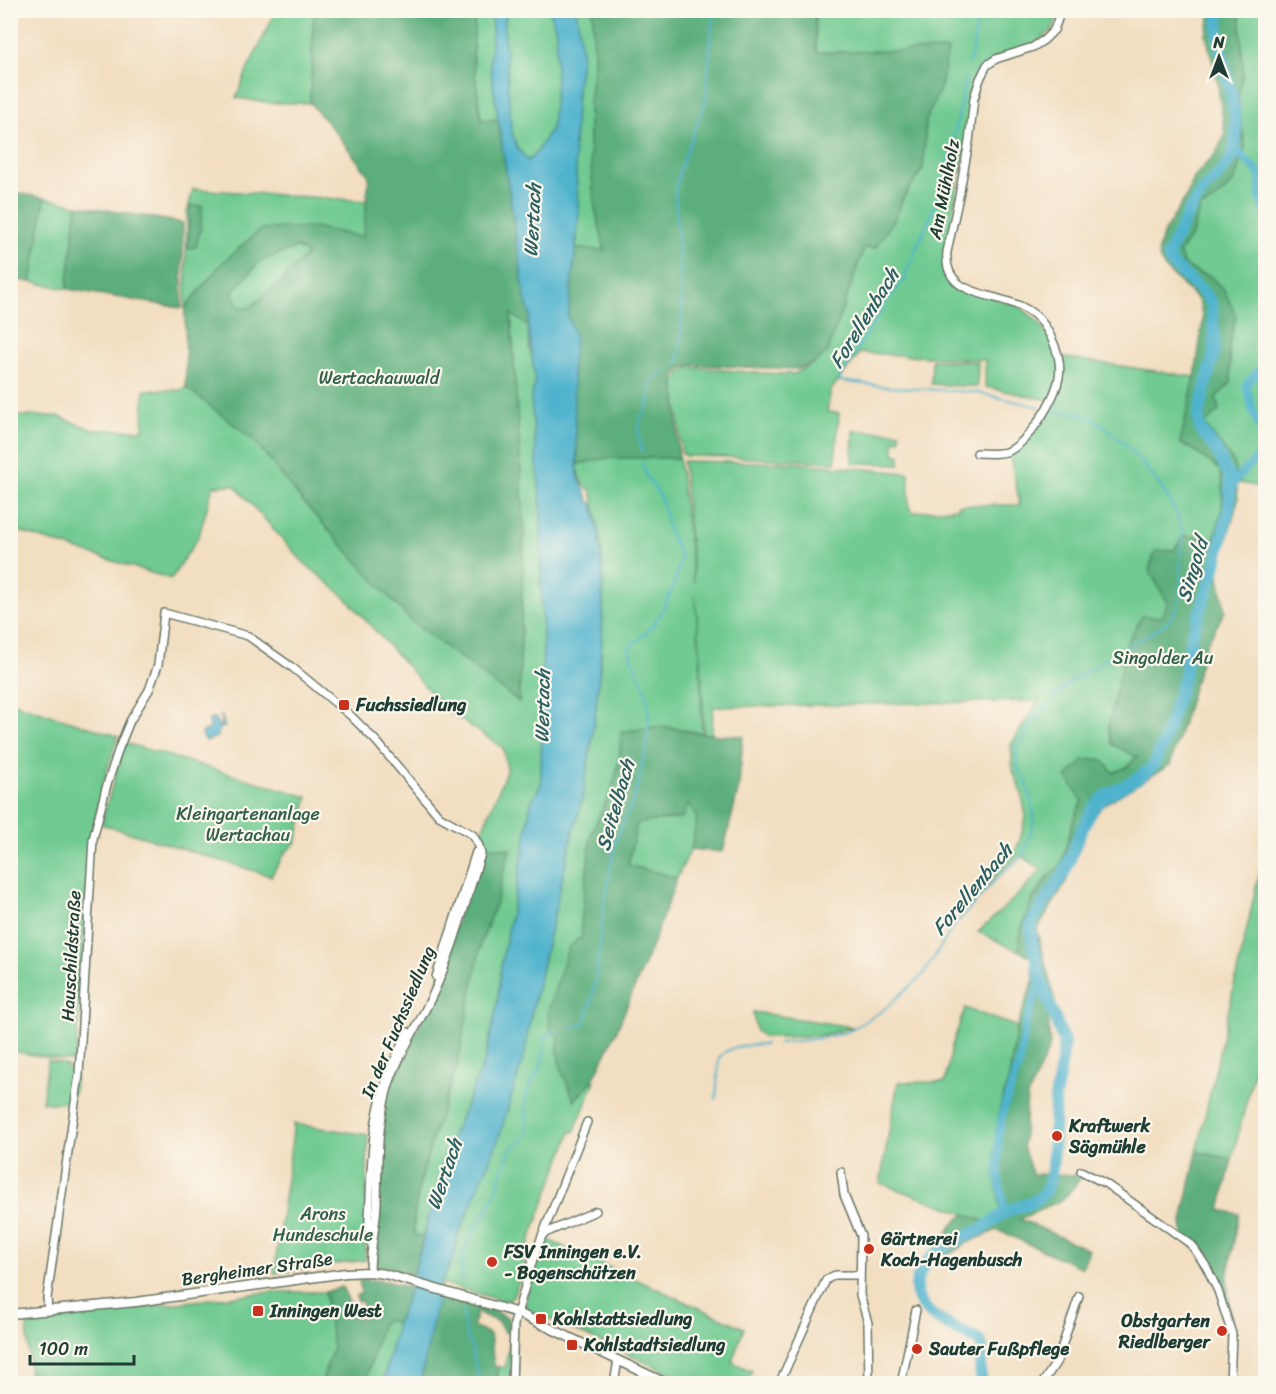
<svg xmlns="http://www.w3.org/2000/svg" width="1276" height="1394" font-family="Sriracha,sans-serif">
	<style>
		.green { fill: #70ca91; stroke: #488462; stroke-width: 1.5 }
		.forest { fill: #5cae7b; stroke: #3e7658; stroke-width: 1.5; fill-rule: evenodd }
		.water { fill: #4fb3ce; stroke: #377881; stroke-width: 1.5 }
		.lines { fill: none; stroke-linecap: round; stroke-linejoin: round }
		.stream { stroke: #4fb3ce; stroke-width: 2 }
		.canal { stroke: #4fb3ce; stroke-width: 8 }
		.river { stroke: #4fb3ce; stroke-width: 12 }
		.minor-casing { stroke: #697565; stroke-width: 10 }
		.tertiary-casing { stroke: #697565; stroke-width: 11 }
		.minor { stroke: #fff; stroke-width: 7 }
		.tertiary { stroke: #fff; stroke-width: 8 }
		.poi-dot { fill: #c8321e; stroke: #fbf7ec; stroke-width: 2 }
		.labels { text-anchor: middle; stroke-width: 4.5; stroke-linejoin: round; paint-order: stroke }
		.street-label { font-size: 18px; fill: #1f3d34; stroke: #fbf7ec }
		.park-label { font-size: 18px; fill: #33604b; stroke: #fbf7ec }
		.poi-label { font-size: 18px; font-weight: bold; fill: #1f3d34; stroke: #fbf7ec; text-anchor: start }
		.water-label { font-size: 20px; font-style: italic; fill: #2d6062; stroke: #fbf7ec }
	</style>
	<rect width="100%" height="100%" fill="#fbf7ec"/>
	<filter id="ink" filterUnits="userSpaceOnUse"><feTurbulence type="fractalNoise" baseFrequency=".0167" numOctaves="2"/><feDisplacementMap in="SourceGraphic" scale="12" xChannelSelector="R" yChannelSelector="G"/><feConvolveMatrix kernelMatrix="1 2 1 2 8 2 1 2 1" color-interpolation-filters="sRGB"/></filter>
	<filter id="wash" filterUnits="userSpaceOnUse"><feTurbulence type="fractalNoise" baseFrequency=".008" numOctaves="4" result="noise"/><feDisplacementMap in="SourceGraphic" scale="24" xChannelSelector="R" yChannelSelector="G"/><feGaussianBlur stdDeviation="1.35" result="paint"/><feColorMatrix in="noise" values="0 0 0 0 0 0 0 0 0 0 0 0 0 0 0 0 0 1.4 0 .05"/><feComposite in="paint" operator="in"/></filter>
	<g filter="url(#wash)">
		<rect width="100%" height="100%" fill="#f2dec1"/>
		<g class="green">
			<path d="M1045,10L1058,14L1053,29L1032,46L995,58L978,78L944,260L950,278L957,285L1019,306L1040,323L1061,357L1195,377L1180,443L1191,448L1220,470C1226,495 1222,517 1213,542L1195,536L1174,550L1155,552L1149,570L1168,603L1112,744L1137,756L1127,767L1114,773L1083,800L1073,821L1061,866L1048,876L1032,900L1021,930L1019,951L978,932L1023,890L1041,870L1039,868L1020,855L995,876L971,903L965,899L977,884L1015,851L1019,843L1026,817L1021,790L1013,771L1011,745L1038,701L713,707L712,734H704L701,659L695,594L700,657L702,733L662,726L621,732L620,758L612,789L591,834L581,923L582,938L557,1050L575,1100L593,1080L595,1081L574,1132H571C558,1168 543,1204 530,1240C523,1259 521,1287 509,1301L504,1299L503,1301L441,1283L455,1254L458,1236L497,1143L525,1052L531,1015L573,831C583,803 586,775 591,746C602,665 612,570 591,490C580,485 578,476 578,464L607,458H679L694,583L683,461L797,463L909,473V508L913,512L958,508V505H1020L1009,451L1020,442L1052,401L985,387V360L860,353L831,390L827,412L839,413L835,462L729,457L685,456L682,454L675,383L680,373L690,367L758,373L794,374L814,363L864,248L896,217L903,198L923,169L926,120L816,52L815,11Z"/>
			<path d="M276,11H314L310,103H271L236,98L248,68Z"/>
			<path d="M475,11H493L490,64L498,119L481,121L473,57Z"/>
			<path d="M507,11H550L556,30V83L552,126L537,152L528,161L517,148L511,129L504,27Z"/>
			<path d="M575,11H593L594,62L589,103V143L595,208L605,250L576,249L579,217L574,146L577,87L582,52Z"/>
			<path d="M1240,11H1265V488L1236,482L1233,462L1204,424L1219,411L1216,397L1231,383L1229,345L1236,316L1210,276L1198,273L1183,264L1179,252L1192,235L1200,208L1215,200L1234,181L1245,148L1238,95L1243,72Z"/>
			<path d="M193,189L368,201L363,237L313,227L185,308L187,213Z"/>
			<path d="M45,198L77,205L67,289L31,282Z"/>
			<path d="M297,247L307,254L280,283L249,308L238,307L232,292L259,262Z"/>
			<path d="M511,313L528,326L529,350L533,356L535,381L531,399L541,505V597L543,633L541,785L531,802L524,848L501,966L497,1005L485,1060L447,1149L423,1236H417L414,1232V1217L419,1187L432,1139L458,1063L481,942L486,931L509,849L480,846L479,838L507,769L503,748L446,710L346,598L302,561L234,485L213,486L199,536L171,579L11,529L10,416H57L93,430H143L144,390H182L186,387L255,441L303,502L342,542L519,701L524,525Z"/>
			<path d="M932,360L978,362L977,387L931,384Z"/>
			<path d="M853,431L900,432V440H894V454L900,455V464L852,463Z"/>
			<path d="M10,702L118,736L102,787L90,844L76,1062L11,1051Z"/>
			<path d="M125,743L308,797L296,842L285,853L271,876L101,824Z"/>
			<path d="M688,803L697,818L691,849L677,878L628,865L637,822L682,818Z"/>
			<path d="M1265,847V1028L1232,1159L1197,1152Z"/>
			<path d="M965,1008L1017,1027L1009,1079L1001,1103L996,1133L995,1175L1001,1213L990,1223L880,1183L898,1082H945L952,1046Z"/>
			<path d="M753,1012L853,1027L824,1035L803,1037H764L756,1031Z"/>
			<path d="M48,1060L63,1064L75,1072C77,1102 70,1106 42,1102Z"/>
			<path d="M294,1124L368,1135L365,1260L274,1273Z"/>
			<path d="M544,1238L744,1328L732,1362L752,1371L747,1383H692L524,1308L531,1278Z"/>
			<path d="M270,1292H325L333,1348L321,1383H30L27,1321Z"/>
			<path d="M386,1320L397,1323L383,1383L365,1384L382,1322Z"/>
			<path d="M510,1341H513L510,1383L496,1384L499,1367L505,1368Z"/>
		</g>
		<g class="forest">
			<path d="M314,11H475L473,57L481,120L498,119L525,298L530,315L528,326L511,314L524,525L519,702L412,622L303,502L255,441L186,387L185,308L221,264L261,229L313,227L363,237L369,176L337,134L310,103ZM296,247L307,254L280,283L249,308L238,307L232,292L259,262Z"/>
			<path d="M593,11H815L816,52L948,50L941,87L926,120L923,168L903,198L895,219L875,248H864L827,353L814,363L797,369L691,365L680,369L674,377L679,458H607L578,464L568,316L576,249L605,250L595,208L589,143V103L594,62Z"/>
			<path d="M1211,11H1240L1243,72L1238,95L1245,148L1234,181L1215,200L1200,208L1192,235L1179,252L1183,264L1198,273L1210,276L1224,290L1236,316L1229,345L1231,383L1216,397L1219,411L1204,424L1234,462L1238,500L1218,571L1225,611L1206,645L1170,765L1103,805L1086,828L1066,882L1037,930L1058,1014L1048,1017L1050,1046L1027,1098L1023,1146L1032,1174L1083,1175L1064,1199L1020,1219L1089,1250L1082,1268L997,1230L967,1243L936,1263C941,1243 947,1226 965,1214L990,1223L1001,1213L995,1175L996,1133L1001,1103L1009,1079L1017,1027L1034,979L1031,957L1019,951L1021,930L1033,899L1048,876L1061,866L1073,821L1083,801L1066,777L1084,760L1101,759L1114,773L1127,767L1137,757L1112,744L1108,727L1127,643L1142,616L1161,617L1168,603L1149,570L1155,551L1174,550L1184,535L1213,541C1222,517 1226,495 1220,470L1191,448L1180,443L1195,377L1203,319L1199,301L1165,268L1160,260L1158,250L1164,232L1186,197L1195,176L1216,153L1225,135L1217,79L1206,35Z"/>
			<path d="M11,192L45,198L31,282L11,279Z"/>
			<path d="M77,205L183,223L182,308L67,289Z"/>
			<path d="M190,206H202L201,227L196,247L188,249Z"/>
			<path d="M662,726L704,734L743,736L739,787L723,852L691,849L697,818L688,804L682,818L637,823L628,865L677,878L653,943L617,1030L593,1080L574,1100C566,1079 554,1061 559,1038L550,1030L548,1010L569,946L575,943L576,940L582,938L581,923L591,834L612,789L620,758L621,732Z"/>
			<path d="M480,846L510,849L497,899L481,942L458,1063L432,1139L419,1187L414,1217V1232L417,1236H423L413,1275L374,1264L378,1154L389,1088L434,994Z"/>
			<path d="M1197,1152L1232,1159L1220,1210L1239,1214L1227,1279L1231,1320C1220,1289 1209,1258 1183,1236L1182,1221Z"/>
			<path d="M359,1279L385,1281L410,1288L397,1323L386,1320L382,1322L365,1383L321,1384L333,1348L325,1292L342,1287L353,1310L354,1318L363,1319L362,1301H357L356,1295L361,1294Z"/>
			<path d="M438,1296L494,1311L508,1318L509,1331L506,1333L498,1322L477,1312L473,1327L490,1334L494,1366L499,1367L496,1383L420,1384Z"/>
		</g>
		<g class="water">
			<path d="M493,11H507L504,27L511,129L517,148L528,161L537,152L552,126L556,83V30L550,11H575L577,14L582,53L577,87L574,146L579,217L568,316L575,337L572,364L578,476L590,503L593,504C611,574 601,674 591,746C586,775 583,804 573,831L531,1015L525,1052L497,1143L458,1236L455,1254L441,1283L420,1383L383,1384L397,1323L410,1288L447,1149L485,1060L497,1005L501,966L524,848L531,802L541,785L543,633L541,597V505L531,399L535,381L528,326L530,315L525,298L490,64Z"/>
			<path d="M221,715L225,727L219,728L218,736L207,741L203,739L202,732L210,729L209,720L214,718L219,726H221Z"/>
		</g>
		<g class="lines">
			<g class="stream">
				<path d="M969,64L975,37L977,10"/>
				<path d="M966,78L950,156L945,166L943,182L930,217L906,272V279L892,294L841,375L840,381L889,387L974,392L1039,407"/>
				<path d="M677,366L681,340L682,301L675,192L680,169L706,100L713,10"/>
				<path d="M642,451L638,431L641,417L648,407L651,381L666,372"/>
				<path d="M1053,698C1077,672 1113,656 1143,637C1151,632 1163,627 1169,620C1184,603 1181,584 1180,563C1180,553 1183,542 1182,532C1178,498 1114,422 1081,414C1072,412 1063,413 1054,411"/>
				<path d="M570,1029L583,1024L587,1017L595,983L604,905L616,839L635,797L646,748L649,717L647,694L640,676L632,661L629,647C633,641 638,641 643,636C664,618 676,582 681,556L670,535L661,498L646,475L642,462"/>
				<path d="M779,1043L822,1038L847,1032L882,1011L922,976L954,926L997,878L1022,857L1033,827L1034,813L1026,780L1018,769L1016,748L1036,717L1048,705"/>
				<path d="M716,1099L719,1058C727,1045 750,1045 765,1044"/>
				<path d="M462,1282V1258L466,1246L497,1191L500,1176L512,1147C541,1136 521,1114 526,1098C529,1085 537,1075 542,1063C547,1053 542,1045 545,1036L556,1031"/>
				<path d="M463,1311L465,1331L471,1346L480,1384"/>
			</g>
			<g class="canal">
				<path d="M1234,144L1244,159L1256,169L1260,177V198L1266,215"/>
				<path d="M1230,491L1239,476L1262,453L1264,438L1253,412L1246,385L1266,361"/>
				<path d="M1005,1212L998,1174L999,1133L1004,1107L1019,1064L1026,1023L1041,980"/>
			</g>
			<g class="river">
				<path d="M1054,1132L1055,1098L1062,1061L1064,1042L1041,980L1032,941L1031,926L1034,918L1065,872L1081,831L1094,807L1104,797L1141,776L1154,765L1164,741L1184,676L1192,634L1214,572L1230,503V478L1217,451L1200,429L1198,417L1215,349L1212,304L1204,293L1171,263L1168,256C1178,233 1188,210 1203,191C1213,179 1230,167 1234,151C1245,108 1213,56 1219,10"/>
				<path d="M984,1384C974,1366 988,1354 979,1340C954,1328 902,1310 920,1273C926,1261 937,1251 949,1244C959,1238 971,1235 982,1229C991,1224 998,1215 1008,1211C1020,1205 1035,1205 1044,1193C1054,1180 1052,1155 1054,1140"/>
			</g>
		</g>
	</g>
	<g filter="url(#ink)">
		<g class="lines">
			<defs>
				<g id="minor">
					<path d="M977,453C987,453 1000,455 1009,451C1021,445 1031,432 1038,422C1062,386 1069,364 1044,325C1017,285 942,308 947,252L959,196L969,142L974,98L980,79L987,65L996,59L1033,47L1044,40L1054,30L1061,10"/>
					<path d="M436,977L476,852L479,851"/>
					<path d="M1081,1171L1106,1184L1192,1245L1207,1268L1218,1291L1232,1334L1230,1384"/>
					<path d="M841,1172L844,1195L861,1236L860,1295L868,1323L869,1384"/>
					<path d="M543,1234L596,1211"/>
					<path d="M370,1242C367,1228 370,1211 370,1196C372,1130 376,1092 408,1032"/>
					<path d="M48,1311L47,1298L79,1075L93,839L106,788L119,748L130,721L149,690L158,665L164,613L248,636L293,668L350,715L377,742L439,816L473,835L479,846L481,854C466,900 454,948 434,992C419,1025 397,1056 387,1091C377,1129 378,1165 377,1204C376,1227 370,1249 370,1272"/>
					<path d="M512,1384L514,1324L533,1259L587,1122"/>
					<path d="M614,1384L618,1360"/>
					<path d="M779,1384L826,1280L835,1275H859"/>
					<path d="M901,1384L916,1310"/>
					<path d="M1042,1384L1057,1361L1079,1296"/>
				</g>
				<path id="tertiary" d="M10,1314L136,1302L346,1273L370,1272L385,1274L518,1313L668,1384"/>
			</defs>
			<use href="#minor" class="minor-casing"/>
			<use href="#tertiary" class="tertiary-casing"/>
			<use href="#minor" class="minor"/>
			<use href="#tertiary" class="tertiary"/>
		</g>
	</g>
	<g class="poi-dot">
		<rect x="338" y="699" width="12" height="12" rx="3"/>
		<circle cx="1057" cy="1136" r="6"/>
		<circle cx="869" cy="1249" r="6"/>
		<circle cx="492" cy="1262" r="6"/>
		<rect x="252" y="1305" width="12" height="12" rx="3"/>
		<rect x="535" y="1313" width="12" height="12" rx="3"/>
		<circle cx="1222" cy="1331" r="6"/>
		<rect x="566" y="1339" width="12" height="12" rx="3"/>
		<circle cx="917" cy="1349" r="6"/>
	</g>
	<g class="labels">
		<g class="street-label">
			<text transform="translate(944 189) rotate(-79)" y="6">Am Mühlholz</text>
			<text transform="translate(71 956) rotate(-87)" y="6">Hauschildstraße</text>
			<text transform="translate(398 1022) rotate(-67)" y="6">In der Fuchssiedlung</text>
			<text transform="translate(257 1269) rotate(-8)" y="6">Bergheimer Straße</text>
		</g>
		<g class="park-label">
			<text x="379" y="384">Wertachauwald</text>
			<text x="1163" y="664">Singolder Au</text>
			<text x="248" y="820">Kleingartenanlage<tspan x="248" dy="21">Wertachau</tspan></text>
			<text x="323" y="1220">Arons<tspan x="323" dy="21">Hundeschule</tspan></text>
		</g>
		<g class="poi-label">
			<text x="356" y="711">Fuchssiedlung</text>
			<text x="1069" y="1132">Kraftwerk<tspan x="1069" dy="21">Sägmühle</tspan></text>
			<text x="881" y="1245">Gärtnerei<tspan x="881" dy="21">Koch-Hagenbusch</tspan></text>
			<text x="504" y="1258">FSV Inningen e.V.<tspan x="504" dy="21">- Bogenschützen</tspan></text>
			<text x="270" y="1317">Inningen West</text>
			<text x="553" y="1325">Kohlstattsiedlung</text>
			<text x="1210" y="1327" text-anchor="end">Obstgarten<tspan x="1210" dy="21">Riedlberger</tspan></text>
			<text x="584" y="1351">Kohlstadtsiedlung</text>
			<text x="929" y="1355">Sauter Fußpflege</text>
		</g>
		<g class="water-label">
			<text transform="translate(532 220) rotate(-87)" y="7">Wertach</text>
			<text transform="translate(864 318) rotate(-58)" y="7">Forellenbach</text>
			<text transform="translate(1192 570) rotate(-73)" y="7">Singold</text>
			<text transform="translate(542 706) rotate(-89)" y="7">Wertach</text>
			<text transform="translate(615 805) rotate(-74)" y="7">Seitelbach</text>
			<text transform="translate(972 889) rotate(-50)" y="7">Forellenbach</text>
			<text transform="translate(444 1174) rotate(-71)" y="7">Wertach</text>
		</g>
	</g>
	<rect width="1276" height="1394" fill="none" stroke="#fbf7ec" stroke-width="36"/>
	<g transform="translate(1219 57)" stroke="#fbf7ec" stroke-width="4.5" paint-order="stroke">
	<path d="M0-4.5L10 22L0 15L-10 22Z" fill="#1f3d34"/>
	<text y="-9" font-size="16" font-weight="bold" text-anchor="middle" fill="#1f3d34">N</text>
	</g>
	<path d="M30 1355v9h104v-9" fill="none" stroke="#1f3d34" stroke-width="3"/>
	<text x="39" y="1355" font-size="18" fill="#1f3d34" stroke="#fbf7ec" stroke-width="4.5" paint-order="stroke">100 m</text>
</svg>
